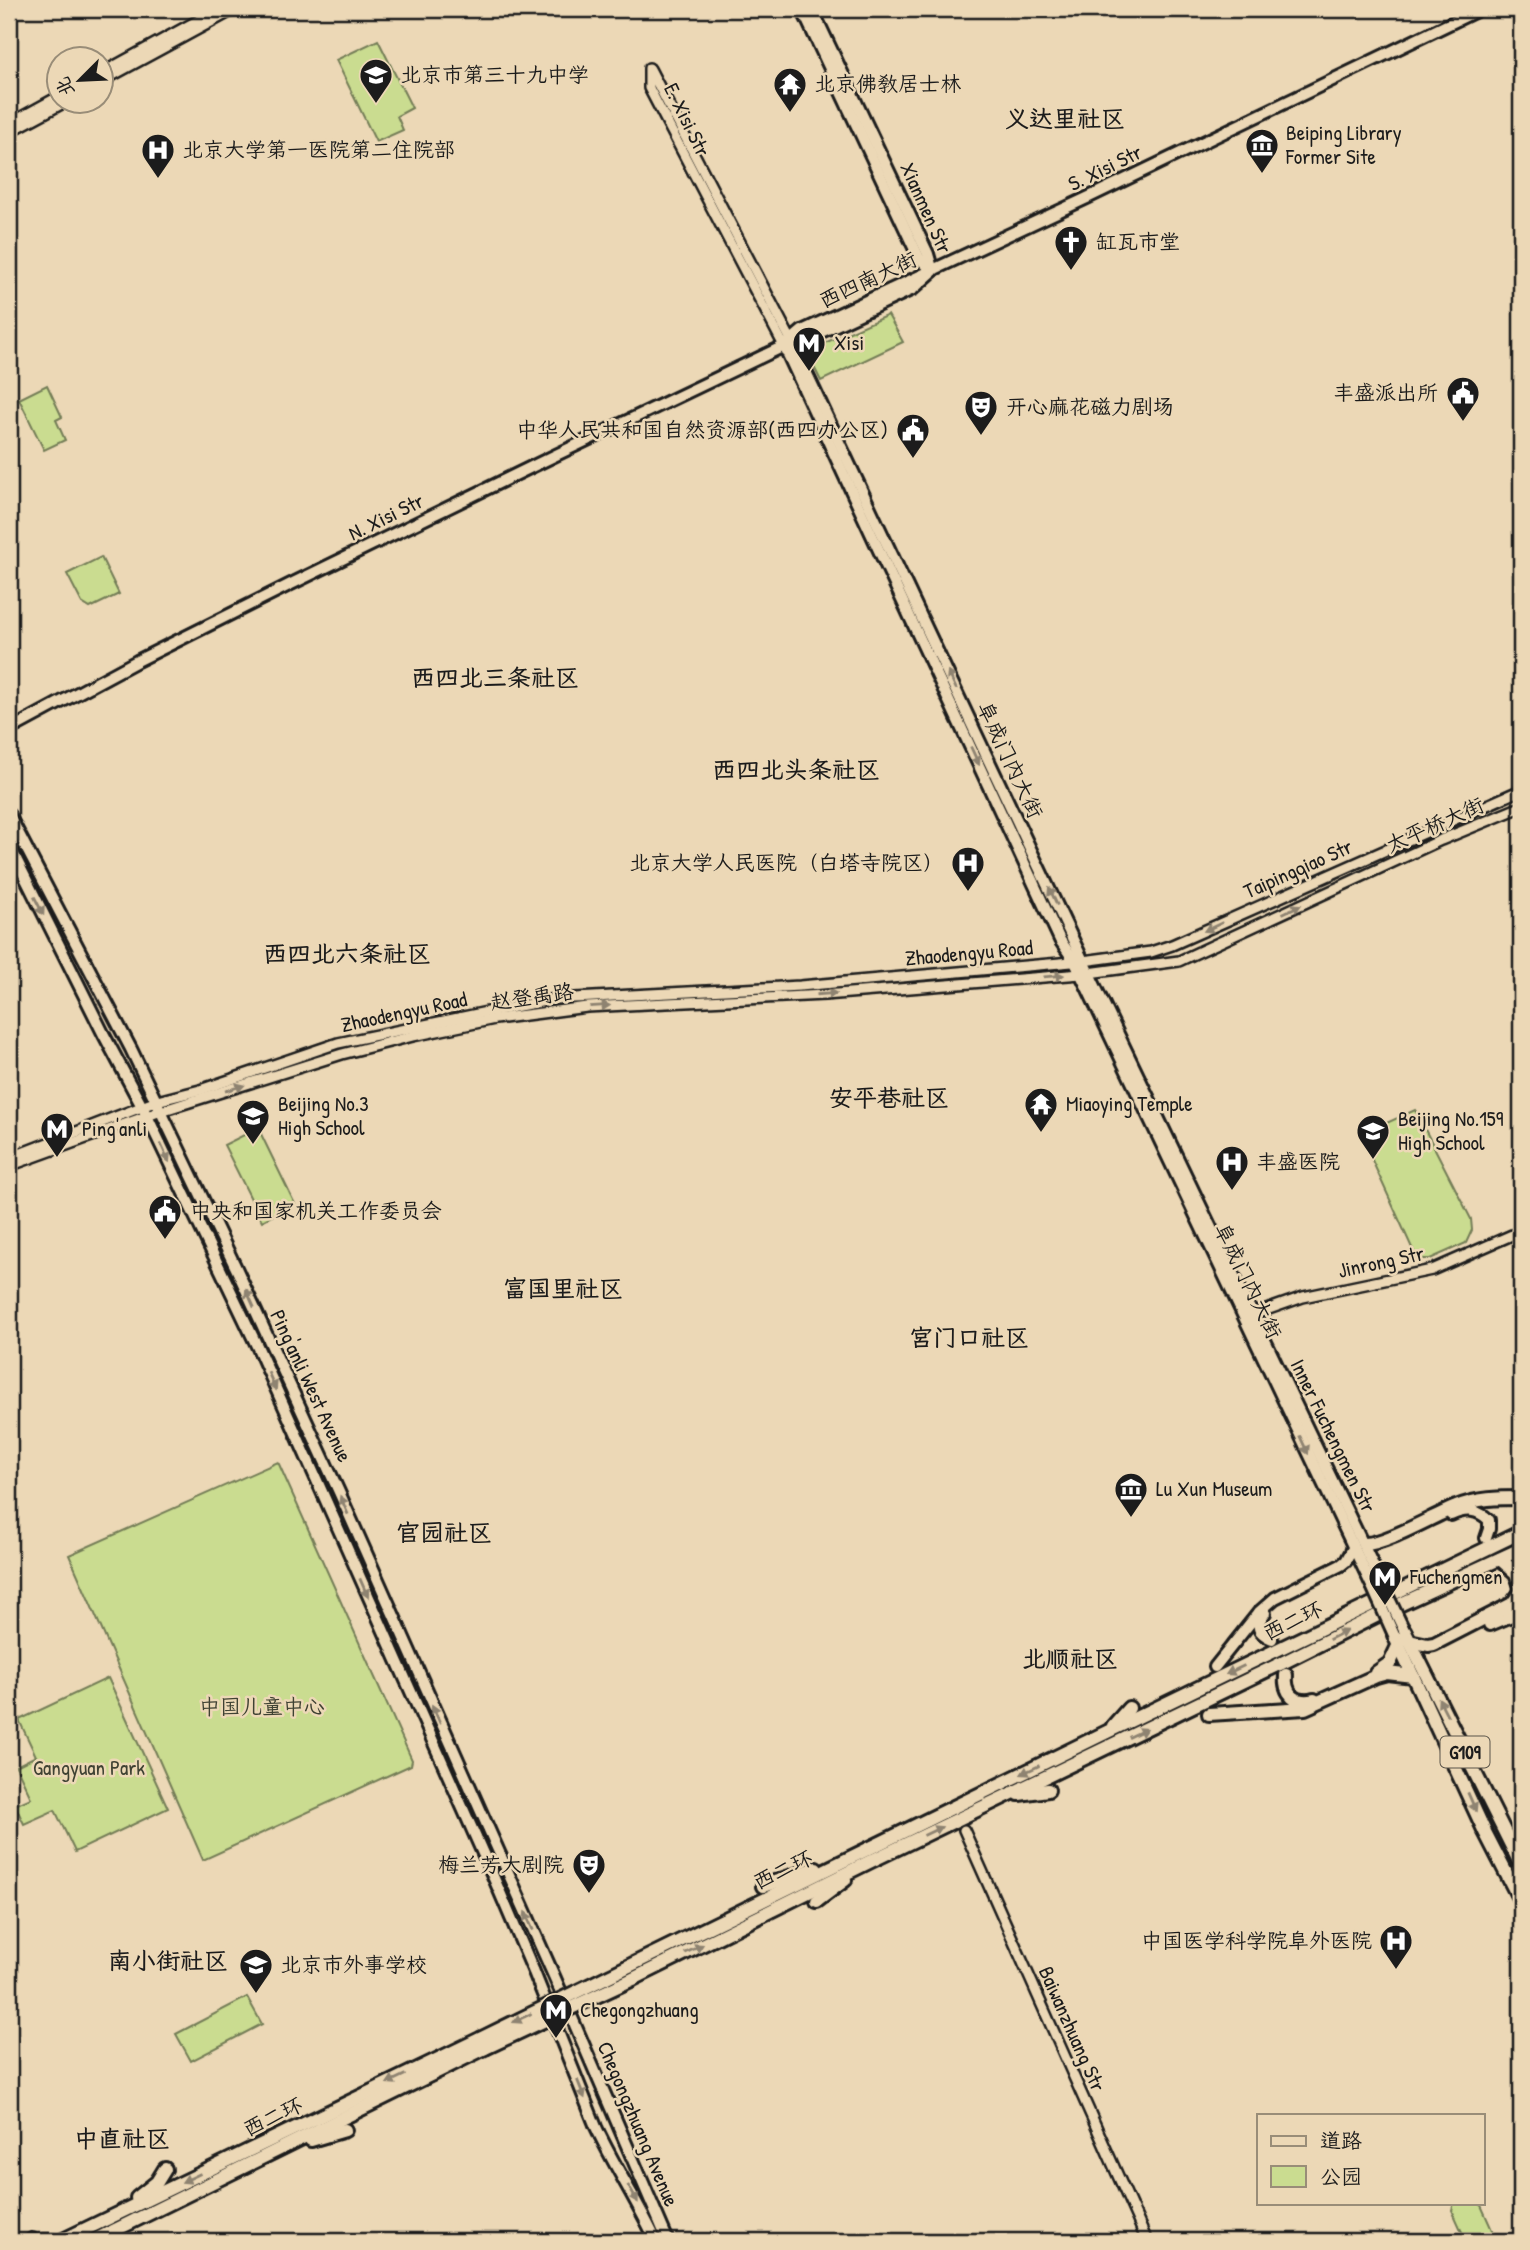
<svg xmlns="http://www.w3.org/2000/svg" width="1530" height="2250" font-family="'Patrick Hand','LXGW WenKai TC',sans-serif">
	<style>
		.green { fill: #cadc90; stroke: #737c56; stroke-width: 2 }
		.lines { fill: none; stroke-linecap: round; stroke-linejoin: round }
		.secondary-casing { stroke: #1c1c1c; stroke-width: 14 }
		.primary-casing { stroke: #1c1c1c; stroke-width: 16 }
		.highway-casing { stroke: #1c1c1c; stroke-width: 18 }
		.secondary { stroke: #ecd8b6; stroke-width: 9 }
		.primary { stroke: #ecd8b6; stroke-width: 10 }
		.highway { stroke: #ecd8b6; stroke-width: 12 }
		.primary-bridge-casing { stroke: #1c1c1c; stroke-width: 16; stroke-linecap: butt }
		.highway-bridge-casing { stroke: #1c1c1c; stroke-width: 18; stroke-linecap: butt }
		.primary-bridge { stroke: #ecd8b6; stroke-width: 10 }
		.highway-bridge { stroke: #ecd8b6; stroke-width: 12 }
		.oneway { fill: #8e8371 }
		.labels { text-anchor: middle; stroke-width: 5; stroke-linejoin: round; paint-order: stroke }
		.shield { fill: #ecd8b6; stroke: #5a544a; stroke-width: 2 }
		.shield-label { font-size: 19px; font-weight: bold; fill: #1c1c1c }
		.poi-label { font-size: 21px; fill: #1c1c1c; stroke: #ecd8b6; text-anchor: start }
		.street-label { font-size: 21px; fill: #1c1c1c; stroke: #ecd8b6 }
		.park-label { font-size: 21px; fill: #3f4233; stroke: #ecd8b6 }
		.quarter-label { font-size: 24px; font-weight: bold; fill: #1c1c1c; stroke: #ecd8b6 }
	</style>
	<rect width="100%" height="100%" fill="#ecd8b6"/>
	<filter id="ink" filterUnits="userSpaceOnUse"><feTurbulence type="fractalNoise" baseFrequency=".0143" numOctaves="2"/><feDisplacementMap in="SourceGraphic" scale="14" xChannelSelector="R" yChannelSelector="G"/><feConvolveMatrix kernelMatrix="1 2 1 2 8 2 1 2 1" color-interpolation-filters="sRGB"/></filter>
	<g filter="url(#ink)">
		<g class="green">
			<path d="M378,40L412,108L397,116L403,130L376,142L336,60Z"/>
			<path d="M888,315L903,342L821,381L808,355L811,349Z"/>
			<path d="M47,385L62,417L56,420L65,440L44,450L19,399Z"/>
			<path d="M101,557L119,594L90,608L82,603L67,574Z"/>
			<path d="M1415,1110L1471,1219L1472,1230L1466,1243L1430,1259H1417L1366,1147L1365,1135L1371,1130Z"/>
			<path d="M258,1128L295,1204L262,1221L224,1145Z"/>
			<path d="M278,1462L412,1760L411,1765L203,1860L69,1555Z"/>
			<path d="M108,1678L168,1808L75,1852L55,1810L24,1824L15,1805L31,1798L16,1766L36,1756L19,1720Z"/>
			<path d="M247,1997L262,2024L191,2061L176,2034Z"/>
			<path d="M1454,2203H1480L1497,2241H1466L1452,2210Z"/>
		</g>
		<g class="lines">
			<defs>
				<g id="secondary">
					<path d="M649,68V88L784,346"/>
					<path d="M650,69L791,340"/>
					<path d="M102,73L219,9"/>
					<path d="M102,81L235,9"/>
					<path d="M9,124L60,96"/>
					<path d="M9,132L65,102"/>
					<path d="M9,1158L157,1101L200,1090L338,1043L487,1012L556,999L800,986L1083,961L1151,952L1172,945L1521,790"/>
					<path d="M9,1166L161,1111L342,1054L413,1036L495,1019L587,1007L825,995L1081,974L1179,961L1441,840L1521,807"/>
					<path d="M1249,1316L1303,1297L1432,1270L1521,1231"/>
					<path d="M964,1830L1147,2241"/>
				</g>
				<g id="primary">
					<path d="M802,9L919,258L933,271"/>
					<path d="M812,9L928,254L932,268"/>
					<path d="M791,340L1083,961L1381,1582"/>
					<path d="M789,342L802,331L1087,198L1480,9"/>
					<path d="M784,346L1060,940L1075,962L1372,1586"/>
					<path d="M9,730L137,661L289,585L556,455L784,346L804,340L913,289L933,271"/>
					<path d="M9,815L131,1049L236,1268L339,1492L554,1976L668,2241"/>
					<path d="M9,845L104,1035L147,1116L258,1348L493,1876L534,1972L596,2127C614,2166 638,2202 656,2241"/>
					<path d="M1451,1515C1466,1508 1478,1509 1489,1520V1529L1486,1538"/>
					<path d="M1265,1613C1254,1626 1258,1633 1272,1639"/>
					<path d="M1215,1667L1259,1612L1275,1598L1341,1565L1346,1561L1353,1548"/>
				</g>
				<g id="highway">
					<path d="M1364,1544C1384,1545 1435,1515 1456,1507C1478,1498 1498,1498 1521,1498"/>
					<path d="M1500,1559L1516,1573L1521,1586"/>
					<path d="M1490,1624L1521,1611"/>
					<path d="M1404,1630L1521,1865"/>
					<path d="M1394,1635L1485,1832L1521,1902"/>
					<path d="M1409,1641L1428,1645L1434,1644L1512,1604L1521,1592"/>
					<path d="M1376,1673L1390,1663L1399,1644"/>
					<path d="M1286,1675C1284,1693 1295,1705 1314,1700"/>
					<path d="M1209,1714L1305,1708L1376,1676L1387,1673L1413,1676"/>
					<path d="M1113,1726L1129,1708"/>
					<path d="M1019,1794L1048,1790"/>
					<path d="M763,1886L816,1868"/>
					<path d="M817,1901L845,1880"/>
					<path d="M627,1967L1107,1732L1521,1532"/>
					<path d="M633,1979L871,1861L1286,1661L1390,1609L1521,1549"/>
					<path d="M311,2140L345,2130"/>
					<path d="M137,2198L157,2182L165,2169"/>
					<path d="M32,2240L33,2241"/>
					<path d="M43,2241H53"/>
					<path d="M61,2241L480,2039"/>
					<path d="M93,2241L485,2048"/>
				</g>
			</defs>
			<use href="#secondary" class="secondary-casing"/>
			<use href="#primary" class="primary-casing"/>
			<use href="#highway" class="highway-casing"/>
			<use href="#secondary" class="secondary"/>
			<use href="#primary" class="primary"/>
			<use href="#highway" class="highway"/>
			<defs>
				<g id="primary-bridge">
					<path d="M1381,1582L1404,1630"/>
					<path d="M1372,1586L1394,1635"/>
				</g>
				<g id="highway-bridge">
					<path d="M480,2039L627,1967"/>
					<path d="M485,2048L633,1979"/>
				</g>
			</defs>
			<use href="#primary-bridge" class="primary-bridge-casing"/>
			<use href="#highway-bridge" class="highway-bridge-casing"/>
			<use href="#primary-bridge" class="primary-bridge"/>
			<use href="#highway-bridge" class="highway-bridge"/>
		</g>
		<defs><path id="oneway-solid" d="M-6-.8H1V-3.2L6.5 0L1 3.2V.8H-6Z" transform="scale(1.75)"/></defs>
		<g class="oneway">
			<use href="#oneway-solid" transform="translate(952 680) rotate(-115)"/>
			<use href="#oneway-solid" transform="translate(975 756) rotate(65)"/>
			<use href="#oneway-solid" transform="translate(1053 896) rotate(-115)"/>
			<use href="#oneway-solid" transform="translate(39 906) rotate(63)"/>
			<use href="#oneway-solid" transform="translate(1292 909) rotate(-25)"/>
			<use href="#oneway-solid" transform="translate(1213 927) rotate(155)"/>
			<use href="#oneway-solid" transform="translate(1054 976) rotate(-5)"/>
			<use href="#oneway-solid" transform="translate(827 994) rotate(-4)"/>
			<use href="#oneway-solid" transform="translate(600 1006) rotate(-3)"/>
			<use href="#oneway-solid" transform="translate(235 1088) rotate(-17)"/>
			<use href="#oneway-solid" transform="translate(165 1153) rotate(65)"/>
			<use href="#oneway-solid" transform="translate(250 1298) rotate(-114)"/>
			<use href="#oneway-solid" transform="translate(272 1381) rotate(66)"/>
			<use href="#oneway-solid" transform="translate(1304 1445) rotate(65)"/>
			<use href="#oneway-solid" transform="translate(344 1505) rotate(-113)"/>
			<use href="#oneway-solid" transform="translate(364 1588) rotate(66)"/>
			<use href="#oneway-solid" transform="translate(1338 1635) rotate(-27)"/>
			<use href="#oneway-solid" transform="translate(1235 1670) rotate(154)"/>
			<use href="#oneway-solid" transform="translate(1443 1707) rotate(-117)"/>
			<use href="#oneway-solid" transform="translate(436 1714) rotate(-114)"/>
			<use href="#oneway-solid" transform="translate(1138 1733) rotate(-26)"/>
			<use href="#oneway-solid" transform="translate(1030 1770) rotate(154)"/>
			<use href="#oneway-solid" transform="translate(1472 1802) rotate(66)"/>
			<use href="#oneway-solid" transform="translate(933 1831) rotate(-25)"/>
			<use href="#oneway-solid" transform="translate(529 1921) rotate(-114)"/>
			<use href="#oneway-solid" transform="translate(694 1949) rotate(-26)"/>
			<use href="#oneway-solid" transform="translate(522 2018) rotate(154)"/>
			<use href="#oneway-solid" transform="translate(396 2079) rotate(154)"/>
			<use href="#oneway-solid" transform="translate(581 2089) rotate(68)"/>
			<use href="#oneway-solid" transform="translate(191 2178) rotate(155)"/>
			<use href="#oneway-solid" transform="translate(633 2194) rotate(60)"/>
		</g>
	</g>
	<defs>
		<symbol id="school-pin" viewBox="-11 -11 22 30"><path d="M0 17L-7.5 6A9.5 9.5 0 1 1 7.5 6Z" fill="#1c1c1c" stroke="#ecd8b6"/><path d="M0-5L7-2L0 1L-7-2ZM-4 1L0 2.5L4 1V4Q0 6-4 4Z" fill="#fff"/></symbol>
		<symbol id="temple-pin" viewBox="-11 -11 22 30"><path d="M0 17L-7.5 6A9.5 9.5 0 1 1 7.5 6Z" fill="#1c1c1c" stroke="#ecd8b6"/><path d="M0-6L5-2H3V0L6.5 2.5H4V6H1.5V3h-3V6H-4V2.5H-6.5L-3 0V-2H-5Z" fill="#fff"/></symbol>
		<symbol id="museum-pin" viewBox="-11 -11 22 30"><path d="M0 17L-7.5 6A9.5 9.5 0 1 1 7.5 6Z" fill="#1c1c1c" stroke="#ecd8b6"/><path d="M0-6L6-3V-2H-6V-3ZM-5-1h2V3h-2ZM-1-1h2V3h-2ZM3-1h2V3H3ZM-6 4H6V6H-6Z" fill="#fff"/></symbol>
		<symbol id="hospital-pin" viewBox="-11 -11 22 30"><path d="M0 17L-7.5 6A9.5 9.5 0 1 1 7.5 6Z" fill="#1c1c1c" stroke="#ecd8b6"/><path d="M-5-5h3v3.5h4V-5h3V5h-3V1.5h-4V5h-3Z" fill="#fff"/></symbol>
		<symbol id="church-pin" viewBox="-11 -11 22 30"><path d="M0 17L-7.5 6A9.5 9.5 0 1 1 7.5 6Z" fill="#1c1c1c" stroke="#ecd8b6"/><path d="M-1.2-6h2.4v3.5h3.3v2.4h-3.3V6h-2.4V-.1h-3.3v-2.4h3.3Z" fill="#fff"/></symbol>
		<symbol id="metro-pin" viewBox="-11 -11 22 30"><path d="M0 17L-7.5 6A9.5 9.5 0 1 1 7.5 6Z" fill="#1c1c1c" stroke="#ecd8b6"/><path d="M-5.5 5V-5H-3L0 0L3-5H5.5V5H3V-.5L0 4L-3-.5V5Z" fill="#fff"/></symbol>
		<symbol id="civic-pin" viewBox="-11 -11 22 30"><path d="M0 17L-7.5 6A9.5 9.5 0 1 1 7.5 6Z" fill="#1c1c1c" stroke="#ecd8b6"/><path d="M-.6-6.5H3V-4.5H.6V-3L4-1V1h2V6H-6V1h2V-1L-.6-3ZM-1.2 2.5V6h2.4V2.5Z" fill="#fff"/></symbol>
		<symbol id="theatre-pin" viewBox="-11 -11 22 30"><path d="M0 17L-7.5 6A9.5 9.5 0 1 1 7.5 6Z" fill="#1c1c1c" stroke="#ecd8b6"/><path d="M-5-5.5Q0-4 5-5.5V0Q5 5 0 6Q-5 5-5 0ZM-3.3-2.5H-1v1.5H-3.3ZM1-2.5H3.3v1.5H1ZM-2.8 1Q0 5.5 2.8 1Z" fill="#fff"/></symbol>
	</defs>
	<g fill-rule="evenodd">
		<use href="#school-pin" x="357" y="56" width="38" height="52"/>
		<use href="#temple-pin" x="771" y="65" width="38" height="52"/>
		<use href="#museum-pin" x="1243" y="126" width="38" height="52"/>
		<use href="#hospital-pin" x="139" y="131" width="38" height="52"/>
		<use href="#church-pin" x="1052" y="223" width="38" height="52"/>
		<use href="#metro-pin" x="790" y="324" width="38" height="52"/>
		<use href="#civic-pin" x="1444" y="374" width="38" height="52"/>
		<use href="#theatre-pin" x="962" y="388" width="38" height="52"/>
		<use href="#civic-pin" x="894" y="411" width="38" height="52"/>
		<use href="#hospital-pin" x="949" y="844" width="38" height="52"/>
		<use href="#temple-pin" x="1022" y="1085" width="38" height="52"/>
		<use href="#school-pin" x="234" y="1097" width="38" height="52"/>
		<use href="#metro-pin" x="38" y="1110" width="38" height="52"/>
		<use href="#school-pin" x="1354" y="1112" width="38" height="52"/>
		<use href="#hospital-pin" x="1213" y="1143" width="38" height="52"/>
		<use href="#civic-pin" x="146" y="1192" width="38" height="52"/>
		<use href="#museum-pin" x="1112" y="1470" width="38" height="52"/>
		<use href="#metro-pin" x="1366" y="1558" width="38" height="52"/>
		<use href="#theatre-pin" x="570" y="1846" width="38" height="52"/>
		<use href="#hospital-pin" x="1377" y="1922" width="38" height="52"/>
		<use href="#school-pin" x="237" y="1946" width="38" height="52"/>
		<use href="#metro-pin" x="537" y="1991" width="38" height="52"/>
	</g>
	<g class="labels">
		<rect class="shield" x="1440.5" y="1736.5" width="49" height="31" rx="5"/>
		<g class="shield-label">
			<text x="1465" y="1759">G109</text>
		</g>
		<g class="poi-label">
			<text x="400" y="82">北京市第三十九中学</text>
			<text x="814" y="91">北京佛教居士林</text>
			<text x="1286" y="140">Beiping Library<tspan x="1286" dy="24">Former Site</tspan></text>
			<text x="182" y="157">北京大学第一医院第二住院部</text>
			<text x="1096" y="249">缸瓦市堂</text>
			<text x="834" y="350">Xisi</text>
			<text x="1438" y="400" text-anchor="end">丰盛派出所</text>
			<text x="1006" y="414">开心麻花磁力剧场</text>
			<text x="888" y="437" text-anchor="end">中华人民共和国自然资源部(西四办公区)</text>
			<text x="944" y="870" text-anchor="end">北京大学人民医院（白塔寺院区）</text>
			<text x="278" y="1111">Beijing No.3<tspan x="278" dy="24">High School</tspan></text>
			<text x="1066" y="1111">Miaoying Temple</text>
			<text x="1398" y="1126">Beijing No.159<tspan x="1398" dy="24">High School</tspan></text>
			<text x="82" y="1136">Ping'anli</text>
			<text x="1256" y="1169">丰盛医院</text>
			<text x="190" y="1218">中央和国家机关工作委员会</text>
			<text x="1156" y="1496">Lu Xun Museum</text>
			<text x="1410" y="1584">Fuchengmen</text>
			<text x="564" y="1872" text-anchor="end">梅兰芳大剧院</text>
			<text x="1372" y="1948" text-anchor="end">中国医学科学院阜外医院</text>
			<text x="280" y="1972">北京市外事学校</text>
			<text x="580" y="2017">Chegongzhuang</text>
		</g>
		<g class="street-label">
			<text transform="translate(687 120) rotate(64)" y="7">E. Xisi Str</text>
			<text transform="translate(1105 168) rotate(-26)" y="7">S. Xisi Str</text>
			<text transform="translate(926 208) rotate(66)" y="7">Xianmen Str</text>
			<text transform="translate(868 280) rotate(-25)" y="7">西四南大街</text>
			<text transform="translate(386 517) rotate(-26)" y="7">N. Xisi Str</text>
			<text transform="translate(1010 760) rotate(65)" y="7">阜成门内大街</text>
			<text transform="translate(1435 825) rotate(-24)" y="7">太平桥大街</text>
			<text transform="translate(1298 869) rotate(-24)" y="7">Taipingqiao Str</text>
			<text transform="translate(969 953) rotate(-5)" y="7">Zhaodengyu Road</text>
			<text transform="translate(532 997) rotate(-8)" y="7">赵登禹路</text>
			<text transform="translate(404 1012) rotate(-12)" y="7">Zhaodengyu Road</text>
			<text transform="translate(1381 1262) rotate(-12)" y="7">Jinrong Str</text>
			<text transform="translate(1248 1281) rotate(64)" y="7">阜成门内大街</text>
			<text transform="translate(311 1386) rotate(65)" y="7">Ping'anli West Avenue</text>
			<text transform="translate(1333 1436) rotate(64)" y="7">Inner Fuchengmen Str</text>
			<text transform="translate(1293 1621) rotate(-26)" y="7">西二环</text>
			<text transform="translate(783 1870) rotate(-26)" y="7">西二环</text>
			<text transform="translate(1072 2029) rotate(66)" y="7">Baiwanzhuang Str</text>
			<text transform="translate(273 2117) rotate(-26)" y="7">西二环</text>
			<text transform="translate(638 2124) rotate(67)" y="7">Chegongzhuang Avenue</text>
		</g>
		<g class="park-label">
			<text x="262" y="1714">中国儿童中心</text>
			<text x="89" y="1775">Gangyuan Park</text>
		</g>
		<g class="quarter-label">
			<text x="1065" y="127">义达里社区</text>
			<text x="495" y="686">西四北三条社区</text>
			<text x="796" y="778">西四北头条社区</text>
			<text x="347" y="962">西四北六条社区</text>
			<text x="889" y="1106">安平巷社区</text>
			<text x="563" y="1297">富国里社区</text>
			<text x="969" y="1346">宫门口社区</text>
			<text x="444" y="1541">官园社区</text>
			<text x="1070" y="1667">北顺社区</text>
			<text x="168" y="1969">南小街社区</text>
			<text x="122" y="2147">中直社区</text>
		</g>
	</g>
	<rect width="1530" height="2250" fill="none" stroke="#ecd8b6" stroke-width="35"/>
	<rect x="18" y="18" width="1495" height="2215" fill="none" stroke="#1c1c1c" stroke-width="2.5" filter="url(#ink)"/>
	<rect x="1257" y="2114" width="228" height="91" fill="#ecd8b6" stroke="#998d78" stroke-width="2"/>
	<rect x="1271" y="2136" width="35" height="10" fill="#ecd8b6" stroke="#998d78" stroke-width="2"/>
	<text x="1320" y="2148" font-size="21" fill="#1c1c1c">道路</text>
	<rect x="1271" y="2166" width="35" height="21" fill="#cadc90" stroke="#998d78" stroke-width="2"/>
	<text x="1320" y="2184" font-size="21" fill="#1c1c1c">公园</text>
	<g transform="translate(80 80) rotate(246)"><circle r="33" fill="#ecd8b6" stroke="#998d78" stroke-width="2"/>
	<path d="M0-5L12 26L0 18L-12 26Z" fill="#1c1c1c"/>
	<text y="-10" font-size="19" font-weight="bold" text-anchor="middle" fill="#1c1c1c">北</text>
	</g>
</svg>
